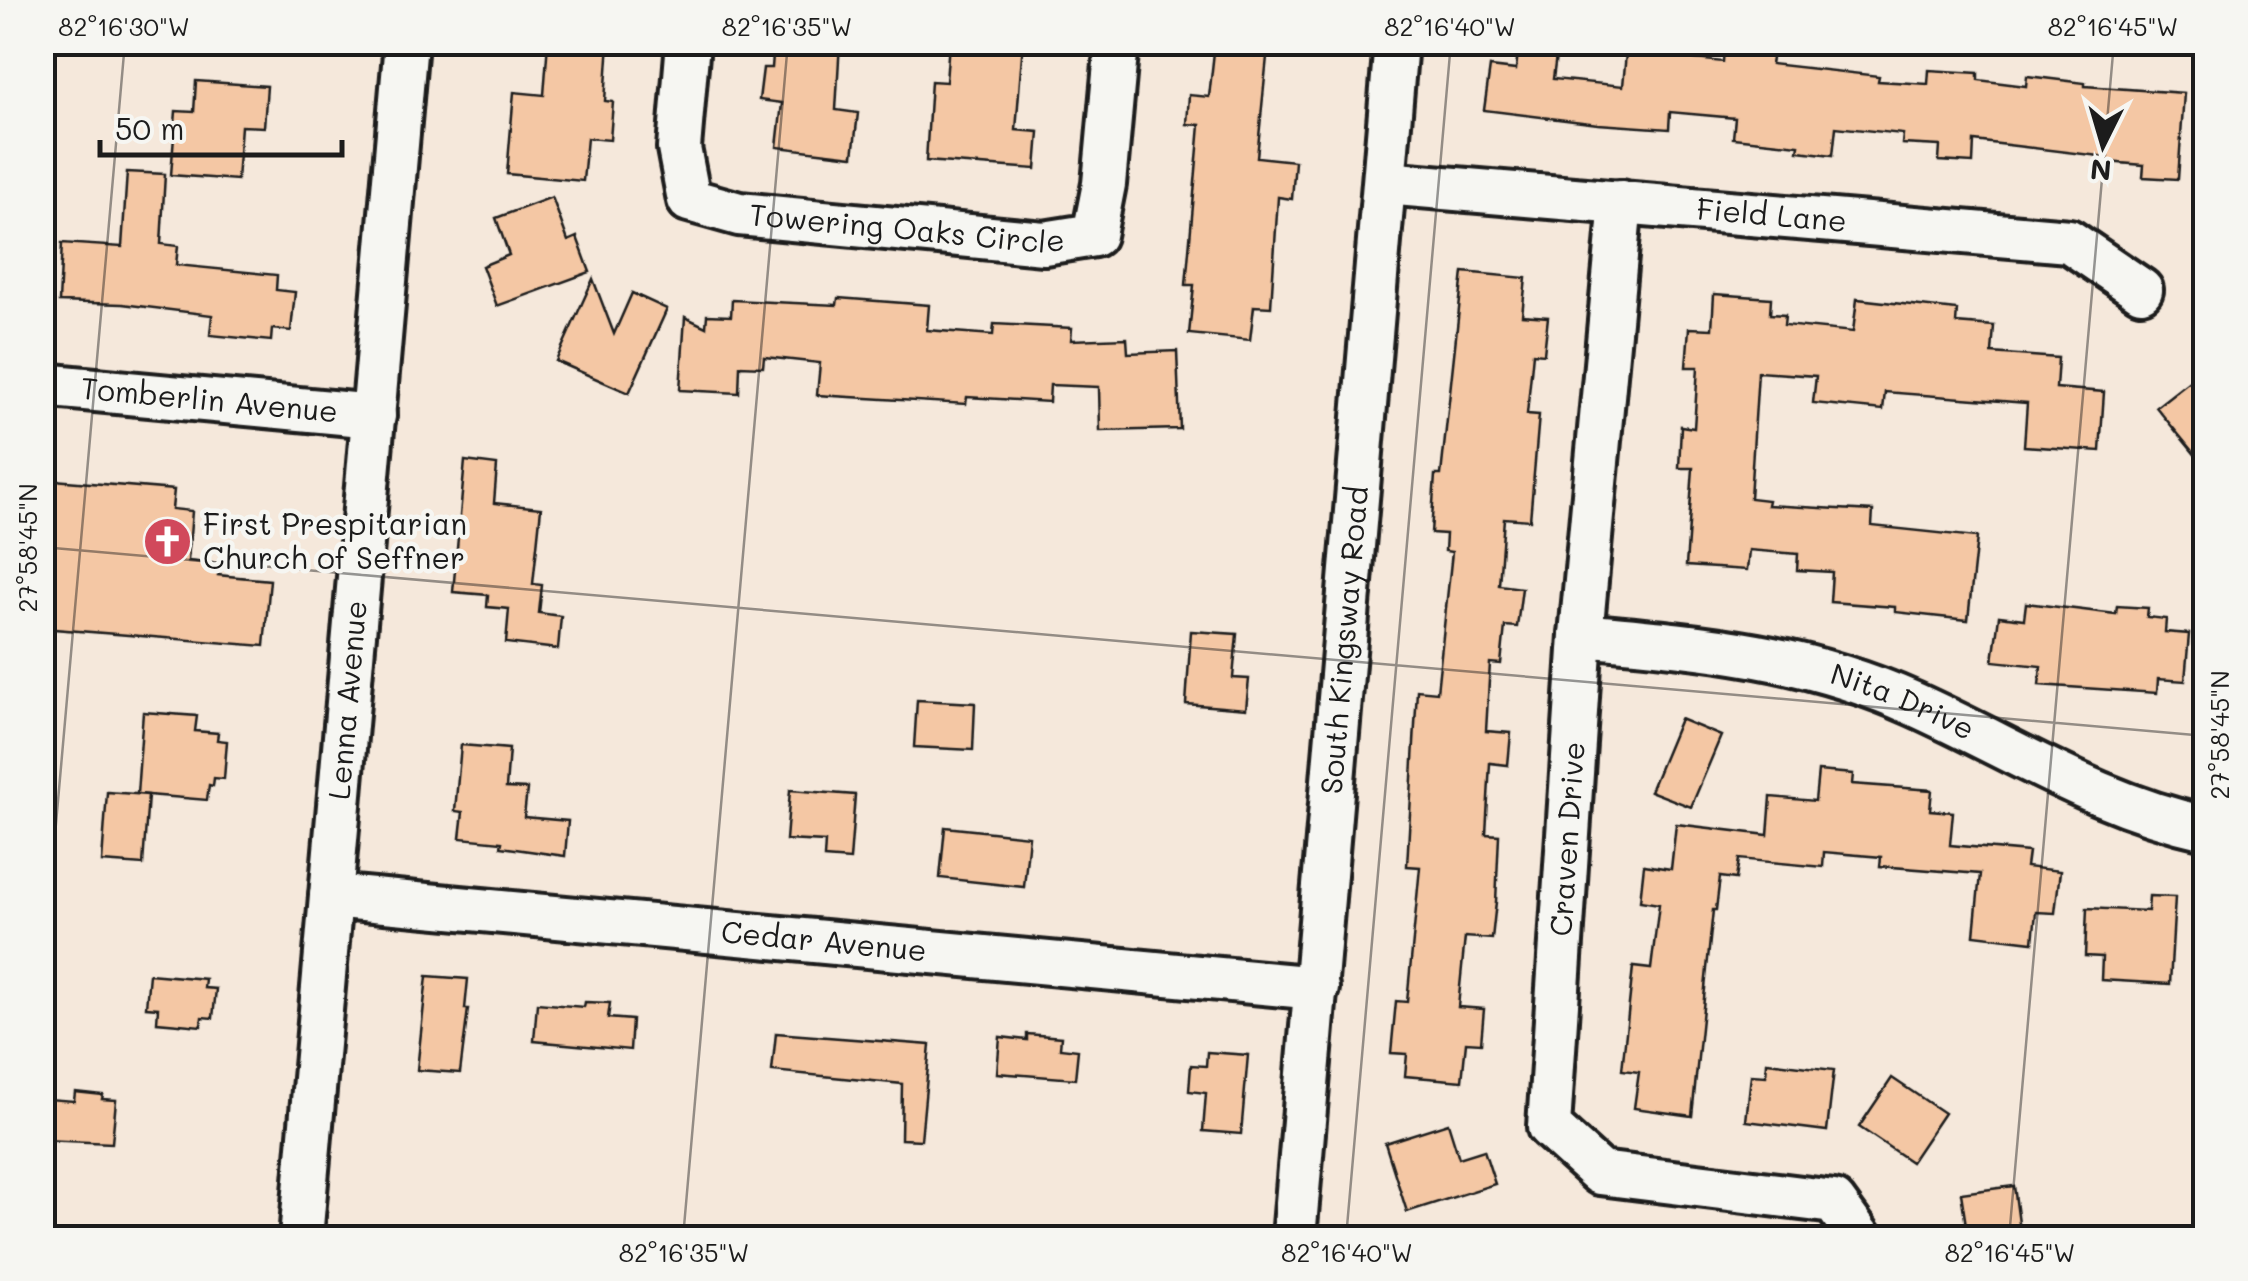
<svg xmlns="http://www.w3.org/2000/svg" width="2248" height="1281" font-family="Mali,sans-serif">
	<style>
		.building { fill: #f4c7a4; stroke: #1c1c1c; stroke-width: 2.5 }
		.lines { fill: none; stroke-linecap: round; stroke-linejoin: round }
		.minor-casing { stroke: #1c1c1c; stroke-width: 50 }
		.minor { stroke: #f6f6f2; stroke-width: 42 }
		.ticks { fill: none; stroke: #1c1c1c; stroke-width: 2.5; stroke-opacity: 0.45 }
		.labels { text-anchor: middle; stroke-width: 9; stroke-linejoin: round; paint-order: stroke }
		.street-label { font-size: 30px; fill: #1c1c1c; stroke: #f6f6f2 }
		.poi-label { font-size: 30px; fill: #1c1c1c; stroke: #f6f6f2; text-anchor: start }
		.neatline { fill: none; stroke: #1c1c1c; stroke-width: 4 }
		.ticks-label { font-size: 25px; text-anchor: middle; fill: #1c1c1c }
	</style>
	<rect width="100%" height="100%" fill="#f5e8db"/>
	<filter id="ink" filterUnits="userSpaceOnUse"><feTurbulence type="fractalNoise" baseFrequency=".01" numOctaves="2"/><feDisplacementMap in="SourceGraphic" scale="20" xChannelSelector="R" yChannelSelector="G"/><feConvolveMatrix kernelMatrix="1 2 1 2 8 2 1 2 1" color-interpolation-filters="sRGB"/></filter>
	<g filter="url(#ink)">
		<g class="building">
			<path d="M548,42H609L605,101L613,102L610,140L587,138L583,181L507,174L514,92L544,95Z"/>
			<path d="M774,42H840L836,110L858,113L853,156L777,147L782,103L759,100L763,68H772Z"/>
			<path d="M949,42H1023L1016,130L1039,132L1036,169L926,161L931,81L946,82Z"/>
			<path d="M1627,42L1675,44L1674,57L1723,62L1724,48L1773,53L1771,64L1879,76L1878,81L1928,84L1929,70L1978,73V80L2026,86L2027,76L2085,83V86L2184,93L2178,179L2143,177L2144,165L2107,162L2108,157L1974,141L1973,163L1939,161L1940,146L1902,144L1903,134L1836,127L1833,155L1798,151L1799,145L1733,138L1735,118L1670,112L1669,129L1598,124L1484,110L1490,67L1516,70L1518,51L1556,56L1553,79L1623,86Z"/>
			<path d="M1214,52L1267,57L1257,157L1295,161L1292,199L1278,197L1271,307L1254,306L1250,340L1189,334L1194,285H1186L1200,125L1187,124L1189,95L1209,97Z"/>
			<path d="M196,81L267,86L264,127L241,126L237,180L171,175L176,111L194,112Z"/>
			<path d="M127,172L165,174L161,244L178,246L176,265L277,275L276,290L295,292L291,331L272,329L271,341L210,335L212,315L122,304L59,302L62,243L122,247Z"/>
			<path d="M552,197L568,241L577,237L590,272L497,306L482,266L509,255L496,218Z"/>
			<path d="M1463,272L1526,278L1522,315L1548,317L1544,354L1533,353L1527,414L1539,415L1530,520L1504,518L1499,585L1522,588L1517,627L1505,626L1501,664L1490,663L1486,731L1511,733L1508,765L1490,763L1486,834L1499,835L1496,902L1492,939L1465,937L1458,1007L1484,1009L1481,1043L1466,1042L1462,1081L1405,1076L1407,1054L1391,1053L1396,1001L1407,1002L1420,867L1407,866L1417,690L1437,692L1452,552L1445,551L1446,534L1431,533L1435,475H1441Z"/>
			<path d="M593,279L614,334L632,293L667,309L629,393L556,361Z"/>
			<path d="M1714,294L1771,298L1770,314L1785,315L1784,325L1853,332L1857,299L1957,310L1956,323L1994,326L1992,353L2058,358L2056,388L2104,392L2100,451L2024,446L2027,403L1885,392L1883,410L1813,403L1816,376L1758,372L1750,498L1768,500L1767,505L1873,511L1872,526L1977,537L1968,620L1895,612V607L1830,602L1832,572L1797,570L1798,554L1749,550L1747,570L1686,566L1693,468H1679L1681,426L1694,428L1698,367H1686L1689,328L1712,329Z"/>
			<path d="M838,298L929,305L927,330L993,335L994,324L1072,328L1071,340L1127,338L1128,353L1177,351L1180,429L1100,431L1099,387L1050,385L1049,402L967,397L966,404L817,395L820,363L764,357L763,367L740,366L739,393L680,390L685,317L706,327L707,315L731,316L732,300L837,305Z"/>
			<path d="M2206,368V468L2156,407Z"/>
			<path d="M465,461L497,465L494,503L541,508L533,584L542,585L539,613L561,616L558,649L506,643L509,609L487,607L488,595L453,592Z"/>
			<path d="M42,479L174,490L172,509L192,511L188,561L219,564L218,575L270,580L264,646L42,628Z"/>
			<path d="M2026,603L2116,614L2117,606L2148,608L2147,617L2166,619L2165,632L2189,634L2185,681L2158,679L2157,693L2039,685L2041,666L1993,661L1999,616L2024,619Z"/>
			<path d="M1191,631L1237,634L1233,678L1249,679L1246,709L1186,704Z"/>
			<path d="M917,700L975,703L973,750L914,747Z"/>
			<path d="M143,712L197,716L195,731L218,733L217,740L227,741L224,779L214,778L213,786L209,785L207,800L137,794Z"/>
			<path d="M1680,719L1721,736L1691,807L1650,791Z"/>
			<path d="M461,745L509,749L506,788L527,789L524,817L568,821L565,856L501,847L502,842L460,838L463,812L455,811Z"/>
			<path d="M1818,771L1853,774L1852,784L1932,790L1930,810L1953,812L1950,845L2028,852L2026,867L2060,871L2055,913L2036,912L2033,942L1974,935L1980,874L1880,866L1881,857L1824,852L1823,867L1739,859L1736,879L1720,877L1716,910H1713L1692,1116L1634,1108L1639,1072L1622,1070L1633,967L1651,969L1659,904L1640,901L1644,865L1671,869L1676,824L1768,835L1771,797L1815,801Z"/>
			<path d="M790,790L855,795L850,860L824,858L825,842L786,840Z"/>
			<path d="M107,792L148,795L143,865L102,862Z"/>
			<path d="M945,827L1029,836L1024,887L940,878Z"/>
			<path d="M2149,896L2175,897L2170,984L2101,980L2102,957L2085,956L2087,908L2148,911Z"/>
			<path d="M149,974L205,979L204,988L216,989L213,1018L202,1017L201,1026L157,1022L158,1008L146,1007Z"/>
			<path d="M427,976L468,979L465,1009H468L460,1073L417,1070Z"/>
			<path d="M585,1002L610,1003L608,1018L632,1020L630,1050L534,1041L537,1003L584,1007Z"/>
			<path d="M776,1033L930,1045L921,1140L901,1139L902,1084L772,1071Z"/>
			<path d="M1027,1034L1061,1037L1060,1048L1078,1050L1075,1079L997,1073L1000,1037L1027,1040Z"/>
			<path d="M1207,1052L1248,1055L1241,1134L1203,1131L1206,1093L1189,1091L1191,1065L1206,1066Z"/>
			<path d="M1767,1062L1834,1070L1827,1131L1746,1121L1751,1075L1766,1076Z"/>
			<path d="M1892,1078L1944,1113L1911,1162L1859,1127Z"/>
			<path d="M75,1092L103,1095L102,1099L116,1100L112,1143L42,1140V1115H46L48,1099L74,1101Z"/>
			<path d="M1448,1123L1459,1158L1484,1150L1495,1184L1407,1212L1385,1143Z"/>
			<path d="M2014,1186L2021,1238H1968L1961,1193Z"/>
		</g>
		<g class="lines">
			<defs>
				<g id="minor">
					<path id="s1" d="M688,42L679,148L689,200L739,214L1044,243L1094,235L1104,184L1117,42"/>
					<path id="s2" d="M1385,183L2069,241L2141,290"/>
					<path d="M1621,202L1581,635L1549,1127L1600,1173L1834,1202L1860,1238"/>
					<path id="s3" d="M42,385L374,416"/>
					<path id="s4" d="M1581,635C1700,646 1803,654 1914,704C2014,749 2096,804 2206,828"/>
					<path id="s5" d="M331,896L1317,988"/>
					<path id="s6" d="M301,1238L406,42"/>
					<path id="s7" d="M1294,1238L1396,42"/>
				</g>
			</defs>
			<use href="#minor" class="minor-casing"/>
			<use href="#minor" class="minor"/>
		</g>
	</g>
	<path class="ticks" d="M42,547L2206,736M42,982L125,42M683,1238L788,42M1346,1238L1451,42M2009,1238L2114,42"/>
	<defs>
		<symbol id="church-disc" viewBox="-11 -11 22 22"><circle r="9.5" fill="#d1495b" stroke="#f6f6f2"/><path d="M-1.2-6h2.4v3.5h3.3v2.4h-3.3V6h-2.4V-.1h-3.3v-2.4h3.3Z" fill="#fff"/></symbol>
	</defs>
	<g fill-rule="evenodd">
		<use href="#church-disc" x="140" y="514" width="55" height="55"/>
	</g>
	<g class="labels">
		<g class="street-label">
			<text dy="10" stroke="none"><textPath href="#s2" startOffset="388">Field Lane</textPath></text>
			<text dy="10" stroke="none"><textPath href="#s1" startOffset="380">Towering Oaks Circle</textPath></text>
			<text dy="10" stroke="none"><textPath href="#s3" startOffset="168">Tomberlin Avenue</textPath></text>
			<text dy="10" stroke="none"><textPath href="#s7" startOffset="600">South Kingsway Road</textPath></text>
			<text dy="10" stroke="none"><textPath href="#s6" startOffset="540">Lenna Avenue</textPath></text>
			<text dy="10" stroke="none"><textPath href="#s4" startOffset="330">Nita Drive</textPath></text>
			<text transform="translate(1568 839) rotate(-86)" y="10">Craven Drive</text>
			<text dy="10" stroke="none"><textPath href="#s5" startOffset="495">Cedar Avenue</textPath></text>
		</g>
		<g class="poi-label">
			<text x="203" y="535">First Prespitarian<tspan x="203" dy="34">Church of Seffner</tspan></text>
		</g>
	</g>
	<rect width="2248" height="1281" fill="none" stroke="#f6f6f2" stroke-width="110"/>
	<g transform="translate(2103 145) rotate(185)" stroke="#f6f6f2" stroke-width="8" paint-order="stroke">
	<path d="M0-8L18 38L0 25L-18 38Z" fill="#1c1c1c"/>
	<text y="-15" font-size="28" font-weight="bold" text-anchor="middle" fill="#1c1c1c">N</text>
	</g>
	<path d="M100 140v15h242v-15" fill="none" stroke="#1c1c1c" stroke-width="5"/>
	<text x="115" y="140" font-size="30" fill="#1c1c1c" stroke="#f6f6f2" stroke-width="8" paint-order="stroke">50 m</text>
	<rect x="55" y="55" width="2138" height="1171" class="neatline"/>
	<g class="ticks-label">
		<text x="124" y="36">82°16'30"W</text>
		<text x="787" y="36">82°16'35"W</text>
		<text x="1450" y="36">82°16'40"W</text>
		<text x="2113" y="36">82°16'45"W</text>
		<text transform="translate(28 548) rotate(-90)" y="9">27°58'45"N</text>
		<text transform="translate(2220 735) rotate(-90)" y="9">27°58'45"N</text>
		<text x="684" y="1262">82°16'35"W</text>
		<text x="1347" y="1262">82°16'40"W</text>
		<text x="2010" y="1262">82°16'45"W</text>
	</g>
</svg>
